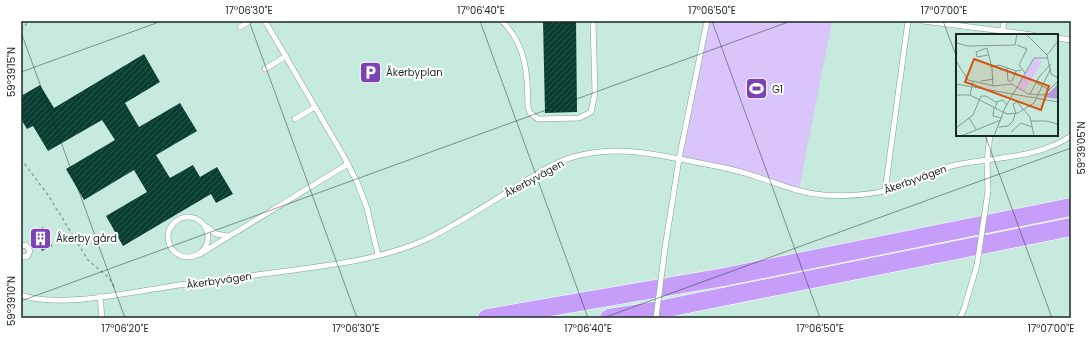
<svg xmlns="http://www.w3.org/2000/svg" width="1092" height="339" font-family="Poppins,sans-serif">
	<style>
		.green { fill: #dac5fa }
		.building { fill: url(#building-hatch) }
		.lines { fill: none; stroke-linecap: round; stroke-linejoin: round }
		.service-casing { stroke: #7fa197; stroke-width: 6 }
		.motorway-casing { stroke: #fff; stroke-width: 19 }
		.path { stroke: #8aa69d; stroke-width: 1.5; stroke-dasharray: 3 3; stroke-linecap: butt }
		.service { stroke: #fff; stroke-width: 5 }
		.motorway { stroke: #c69efa; stroke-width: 18 }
		.service-bridge-casing { stroke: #7fa197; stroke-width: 6; stroke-linecap: butt }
		.service-bridge { stroke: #fff; stroke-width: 5 }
		.ticks { fill: none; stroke: #1a2824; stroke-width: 1; stroke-opacity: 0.45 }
		.labels { text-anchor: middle; stroke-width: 4; stroke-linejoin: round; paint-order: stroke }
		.poi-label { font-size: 10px; fill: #1a2824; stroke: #fff; text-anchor: start }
		.street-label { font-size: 10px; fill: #1a2824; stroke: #fff }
		.inset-road { fill: none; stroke: #819c94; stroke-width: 1 }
		.view { fill: #d3540e; fill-opacity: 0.15; stroke: #d3540e; stroke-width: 2 }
		.inset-edge { fill: none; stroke: #1a2824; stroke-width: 2 }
		.neatline { fill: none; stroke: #1a2824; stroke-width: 1.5 }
		.ticks-label { font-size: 10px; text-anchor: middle; fill: #1a2824 }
	</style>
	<defs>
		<pattern id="building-hatch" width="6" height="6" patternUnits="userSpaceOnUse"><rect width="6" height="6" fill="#083e32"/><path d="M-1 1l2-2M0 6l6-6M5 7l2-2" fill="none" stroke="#2c584e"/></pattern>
	</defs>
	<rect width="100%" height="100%" fill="#c6eade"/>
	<path class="green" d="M709,21H832L799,189L681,158Z"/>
	<g class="building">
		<path d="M543,21H576L577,112L545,113Z"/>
		<path d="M144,54L160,82L125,103L139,127L180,103L197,131L156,155L170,178L193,165L200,177L217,167L233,194L216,203L211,194L123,246L106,216L147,192L134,170L84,200L66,169L115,140L102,120L48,151L33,126L27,129L21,119V96L40,85L54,108Z"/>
		<path d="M43,227L52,246L42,251L40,246L35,249L30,240L35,237L33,232Z"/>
	</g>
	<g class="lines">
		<defs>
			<g id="service">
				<path d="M265,21L343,155L357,182L367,208L378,255"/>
				<path d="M502,21C526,44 528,75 528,107L530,113L538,119L579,118L591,112L595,93L593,21"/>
				<path d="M923,21L1033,35"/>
				<path d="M240,27L250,21"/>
				<path d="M1002,35L1004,21"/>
				<path d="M1057,38L1071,40"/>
				<path d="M265,69L286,56"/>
				<path d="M295,119L315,107"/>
				<path d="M885,191L908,21"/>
				<path d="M988,191L987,161L990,135"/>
				<circle cx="188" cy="237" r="20"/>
				<path d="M207,227L216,234L228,236"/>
				<path d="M21,246L26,245L30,251L27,257L21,256"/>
				<path d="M665,248L679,159L707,21"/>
				<path d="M200,254L348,164"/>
				<path d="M21,295C59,309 137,291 179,285C217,280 255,275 294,270C338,264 386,258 427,239C460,223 491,202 522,183C540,172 560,159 581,155C623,146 654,154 695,162C715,166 735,169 754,176C777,183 798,193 823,195C850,197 878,195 904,185C923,177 939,168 960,164C998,157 1038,158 1071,136"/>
				<path d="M100,296L102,318"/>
				<path d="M960,318L964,309L977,265"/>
			</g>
			<g id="motorway">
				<path d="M487,318L724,277L1071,207"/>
				<path d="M609,318L653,311L1071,227"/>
			</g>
		</defs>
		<use href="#service" class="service-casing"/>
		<use href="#motorway" class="motorway-casing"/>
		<g class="path">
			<path d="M21,30L29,21"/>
			<path d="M21,159L48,195L88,260L109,278L115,288"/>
		</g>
		<use href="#service" class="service"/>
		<use href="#motorway" class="motorway"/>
		<defs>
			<g id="service-bridge">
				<path d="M977,265L988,191"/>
				<path d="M656,318L665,248"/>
			</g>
		</defs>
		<use href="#service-bridge" class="service-bridge-casing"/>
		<use href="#service-bridge" class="service-bridge"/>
	</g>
	<path class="ticks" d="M249,21L357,318M480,21L588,318M712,21L820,318M943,21L957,58M21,32L125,318M21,72L162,21M985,135L1052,318M21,301L791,21M603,318L1071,148"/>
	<defs>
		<symbol id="parking-square" viewBox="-11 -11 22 22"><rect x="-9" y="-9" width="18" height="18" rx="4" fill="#7c42b8" stroke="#fff"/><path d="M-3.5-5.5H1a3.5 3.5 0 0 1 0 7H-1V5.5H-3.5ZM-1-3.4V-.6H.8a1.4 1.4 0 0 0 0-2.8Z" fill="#fff"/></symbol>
		<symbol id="stadium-square" viewBox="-11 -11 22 22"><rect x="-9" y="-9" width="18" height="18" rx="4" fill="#7c42b8" stroke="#fff"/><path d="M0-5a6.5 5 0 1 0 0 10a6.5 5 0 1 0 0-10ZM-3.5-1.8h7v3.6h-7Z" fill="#fff"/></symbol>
		<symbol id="building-square" viewBox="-11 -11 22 22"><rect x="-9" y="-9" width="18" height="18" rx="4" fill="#7c42b8" stroke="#fff"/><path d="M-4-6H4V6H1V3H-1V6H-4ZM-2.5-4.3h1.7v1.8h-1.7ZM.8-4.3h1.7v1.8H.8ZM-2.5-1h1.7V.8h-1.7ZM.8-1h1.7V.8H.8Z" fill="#fff"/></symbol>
	</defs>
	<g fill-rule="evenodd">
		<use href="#parking-square" x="358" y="60" width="25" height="25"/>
		<use href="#stadium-square" x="744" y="76" width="25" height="25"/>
		<use href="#building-square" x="28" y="226" width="25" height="25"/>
	</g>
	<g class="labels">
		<g class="poi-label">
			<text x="386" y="76">Åkerbyplan</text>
			<text x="772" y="93">G1</text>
			<text x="56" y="242">Åkerby gård</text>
		</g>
		<g class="street-label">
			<text transform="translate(534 178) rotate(-29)" y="4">Åkerbyvägen</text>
			<text transform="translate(915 179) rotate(-20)" y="4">Åkerbyvägen</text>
			<text transform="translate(219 280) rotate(-8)" y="4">Åkerbyvägen</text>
		</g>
	</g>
	<g transform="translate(956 34)">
		<rect width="102" height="102" fill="#c6eade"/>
		<path d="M79,24L86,28L68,58L61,53Z" fill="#dac5fa"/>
		<path d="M102,49V65L88,63L98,54Z" fill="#b499da"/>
		<path class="inset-road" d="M70,0L91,21L95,40L102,44M0,9L12,12L59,11L61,0M61,11L71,15L63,31L69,39M32,21L21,23L20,18L31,14L36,34L37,52M91,21L102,7M0,27L12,46L38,52L56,50L72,60L88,61L102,47M34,33L43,31L60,37L65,36M51,34L52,47H56L60,37M25,47L38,45M80,49L94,56M0,50L102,68M74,60L83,43L95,30M0,61H14L51,80L62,79L78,69L95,34M14,61L17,48M40,68L47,66L51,71M38,73L37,82L46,84M60,80L57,70L61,68L74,83L78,102M13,84L20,95M75,87H90L102,90M43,93L52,92L57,87L59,80M0,94L17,81L25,62H30L41,69L39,74M55,98L65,89L76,93M5,102L45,86M38,102L49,74L78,24H92"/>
		<path class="view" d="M18,25L93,52L85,76L9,48Z"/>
		<rect width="102" height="102" class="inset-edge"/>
	</g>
	<rect width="1092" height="339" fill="none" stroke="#ffffff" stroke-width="44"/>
	<rect x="22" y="22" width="1048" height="295" class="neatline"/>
	<g class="ticks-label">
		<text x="249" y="14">17°06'30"E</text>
		<text x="481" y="14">17°06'40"E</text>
		<text x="712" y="14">17°06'50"E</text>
		<text x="944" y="14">17°07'00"E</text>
		<text transform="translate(11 72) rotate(-90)" y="4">59°39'15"N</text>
		<text transform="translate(1081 148) rotate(-90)" y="4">59°39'05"N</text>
		<text transform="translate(11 301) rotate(-90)" y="4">59°39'10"N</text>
		<text x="125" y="332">17°06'20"E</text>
		<text x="356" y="332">17°06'30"E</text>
		<text x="588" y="332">17°06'40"E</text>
		<text x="820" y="332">17°06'50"E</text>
		<text x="1051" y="332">17°07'00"E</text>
	</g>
</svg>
